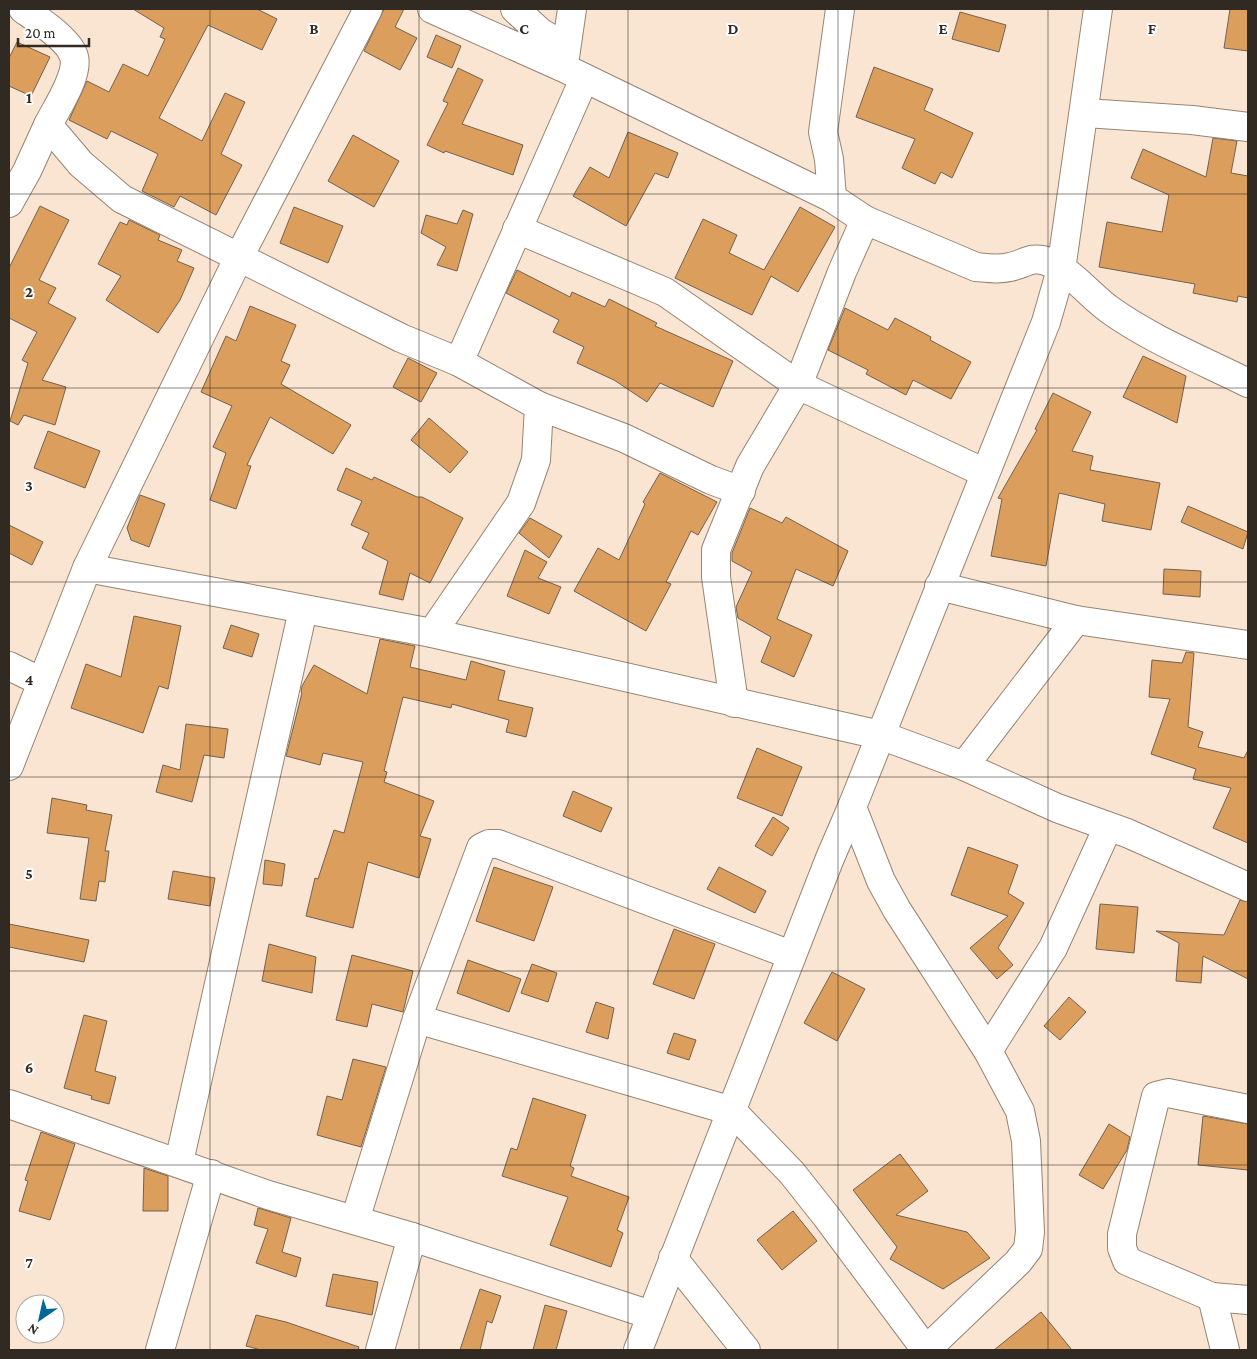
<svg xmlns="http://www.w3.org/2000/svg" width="1257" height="1359" font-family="'Crimson Pro',serif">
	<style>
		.building { fill: #dc9e5d; stroke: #736150 }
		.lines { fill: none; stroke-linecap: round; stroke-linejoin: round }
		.minor-casing { stroke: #978472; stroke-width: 30 }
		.minor { stroke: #fff; stroke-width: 28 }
		.grid { fill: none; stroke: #312a22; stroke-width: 1; stroke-opacity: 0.55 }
		.grid-label { font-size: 16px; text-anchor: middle; font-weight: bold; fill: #312a22; stroke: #fff; stroke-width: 4; stroke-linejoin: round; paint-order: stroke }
	</style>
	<rect width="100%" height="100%" fill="#fae5d2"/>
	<g class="building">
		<path d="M133,9H257L277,19L262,50L208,25L159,118L202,141L225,93L245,102L221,154L242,165L216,215L180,196L174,207L142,191L158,154L111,131L107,139L69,120L87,81L109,92L123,64L148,76L165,39L160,37L164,28Z"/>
		<path d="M384,9H404L395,27L417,38L400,70L364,51Z"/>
		<path d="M1230,9H1248V51L1224,48Z"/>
		<path d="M960,12L1006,25L999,52L952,39Z"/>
		<path d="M436,35L461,46L452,68L427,57Z"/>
		<path d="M17,42L50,57L31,96L9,86V58Z"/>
		<path d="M874,67L933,89L924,110L973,133L952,178L941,172L935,184L902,168L915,139L856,117Z"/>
		<path d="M458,68L483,80L462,124L523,145L513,175L445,151L444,153L427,145L448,103L443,101Z"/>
		<path d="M628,132L678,153L668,178L655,173L626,226L573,196L590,167L609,178Z"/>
		<path d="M353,135L399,161L374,207L328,181Z"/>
		<path d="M1213,138L1237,141L1231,173L1248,176V298L1238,296L1237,302L1193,293L1195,284L1099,267L1107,222L1162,232L1169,195L1131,178L1143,149L1206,177Z"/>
		<path d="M40,206L69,220L39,280L56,288L48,303L76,318L42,380L66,387L55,425L24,415L18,425L10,421L28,363L22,360L37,332L9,318V268Z"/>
		<path d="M294,207L343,226L328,263L280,243Z"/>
		<path d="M800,207L835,227L798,292L771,276L752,315L675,278L703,219L737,235L729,253L764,270Z"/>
		<path d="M463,210L473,214L457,271L437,265L446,247L421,233L426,215L457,224Z"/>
		<path d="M129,220L160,235L158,240L182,250L177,261L194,268L180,300L158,333L106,300L121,276L98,264L120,222L127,225Z"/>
		<path d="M517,270L570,297L572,292L605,307L609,299L657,323L655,326L733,361L713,407L660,383L647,402L614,380L577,363L584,347L553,332L559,320L506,293Z"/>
		<path d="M250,306L296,325L281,361L290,365L281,384L351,425L333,454L270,417L247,465L251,466L236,509L210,500L226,453L213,447L232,406L201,392L226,336L236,341Z"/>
		<path d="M845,308L888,330L895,318L931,337L930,340L971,362L951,399L913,380L906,395L866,374L868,370L828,350Z"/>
		<path d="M1143,356L1186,376L1177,423L1123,397Z"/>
		<path d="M408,358L437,373L421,402L393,387Z"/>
		<path d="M1053,393L1091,412L1072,451L1093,456L1090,470L1160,483L1151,530L1102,521L1105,504L1059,493L1046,566L991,556L1002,499L998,498L1037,430L1035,429Z"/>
		<path d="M429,418L468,452L450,473L411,440Z"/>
		<path d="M48,431L100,451L85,488L34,468Z"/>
		<path d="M346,468L372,480L374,477L417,497H422L463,518L430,583L410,573L403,600L379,594L388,561L362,548L369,533L351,525L362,501L337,490Z"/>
		<path d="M660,473L717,502L698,535L691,531L666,582L671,584L646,631L574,591L598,548L619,560L645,504L643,502Z"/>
		<path d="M140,495L165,504L149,547L131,540L127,528Z"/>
		<path d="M1188,506L1248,532L1243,549L1181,522Z"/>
		<path d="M750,508L782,523L786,517L848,551L833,586L796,569L777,619L812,635L794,677L761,662L771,637L738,618L736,607L752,572L732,561V553Z"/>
		<path d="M530,518L562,536L549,558L519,533Z"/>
		<path d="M9,525L43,542L32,565L9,553Z"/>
		<path d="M525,550L547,562L538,578L561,587L549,614L507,596Z"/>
		<path d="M1164,569L1201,571L1200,597L1163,594Z"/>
		<path d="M134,616L181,626L168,689L159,686L143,733L71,708L86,664L121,677Z"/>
		<path d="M231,625L259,634L252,657L223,648Z"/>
		<path d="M380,639L415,646L410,667L466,680L471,661L505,671L498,700L533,708L526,737L506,732L509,720L452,704L451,708L403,697L384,771L387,772L384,782L434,801L420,836L431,839L419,878L368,862L353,928L306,916L315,878L318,879L334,830L344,833L363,762L323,753L320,765L286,756L302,693L301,692L302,686L314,665L367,694Z"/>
		<path d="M1186,652L1194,653L1188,727L1203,732L1198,747L1244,758L1248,750V843L1213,828L1231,788L1193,779L1196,769L1151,754L1170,699L1149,697L1152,660L1182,663Z"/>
		<path d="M186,724L228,729L224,758L204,755L192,802L156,792L163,765L180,770Z"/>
		<path d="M757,748L802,767L782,816L737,798Z"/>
		<path d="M573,791L612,808L601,832L563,816Z"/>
		<path d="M52,798L87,805L86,810L112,815L105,851H109L105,882L99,881L96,901L80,899L89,838L47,833Z"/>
		<path d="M773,817L789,828L772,856L755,846Z"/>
		<path d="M968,847L1018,865L1008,893L1024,903L998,948L1013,965L997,979L970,948L1008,916L951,895Z"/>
		<path d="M265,860L285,864L282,886L263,884Z"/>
		<path d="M494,867L553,887L534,941L476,921Z"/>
		<path d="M719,867L766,891L755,913L707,889Z"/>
		<path d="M173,871L215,878L210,906L168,899Z"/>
		<path d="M1240,900L1248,902V979L1203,956L1201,983L1176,981L1179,943L1156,931L1224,935Z"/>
		<path d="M1100,904L1138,907L1134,953L1096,949Z"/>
		<path d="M9,924L89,940L84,962L9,947Z"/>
		<path d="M674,929L715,944L694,999L653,984Z"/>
		<path d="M269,944L316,957L312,993L262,981Z"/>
		<path d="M352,955L413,971L403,1012L372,1004L367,1027L336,1020Z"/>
		<path d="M468,960L521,979L509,1012L457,993Z"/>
		<path d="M532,964L557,973L548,1002L521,993Z"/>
		<path d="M832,972L865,989L837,1041L804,1023Z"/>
		<path d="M1069,997L1086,1012L1060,1040L1044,1026Z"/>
		<path d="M596,1002L614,1008L608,1039L586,1032Z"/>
		<path d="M84,1015L107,1021L95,1071L116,1077L109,1104L91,1099L92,1096L64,1088Z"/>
		<path d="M674,1033L696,1040L689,1060L667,1053Z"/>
		<path d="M353,1059L386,1067L361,1147L317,1135L327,1096L342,1100Z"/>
		<path d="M533,1098L586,1115L570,1166L574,1168L571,1176L629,1197L617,1230L623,1233L611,1267L550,1245L568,1197L502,1176L511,1148L517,1150Z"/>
		<path d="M1203,1116L1248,1124V1170L1198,1165Z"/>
		<path d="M1109,1124L1130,1137L1127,1150L1103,1189L1079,1175Z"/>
		<path d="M41,1132L75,1144L50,1220L19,1211L28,1181L25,1180Z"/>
		<path d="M900,1154L928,1191L896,1215L967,1232L990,1258L943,1289L890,1259L897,1247L853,1190Z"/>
		<path d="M144,1168L168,1176V1211H143Z"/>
		<path d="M258,1208L291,1218L282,1252L301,1258L296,1277L256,1263L268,1229L254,1225Z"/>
		<path d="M793,1211L817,1241L782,1270L757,1240Z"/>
		<path d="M333,1274L378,1282L372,1315L326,1306Z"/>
		<path d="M480,1289L501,1296L492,1323L487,1321L480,1350H460Z"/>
		<path d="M545,1305L567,1311L556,1350H533Z"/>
		<path d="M1041,1312L1072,1350H994Z"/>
		<path d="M256,1315L286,1322L359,1347L358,1350H261L246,1346Z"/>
	</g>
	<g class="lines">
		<defs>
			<g id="minor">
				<path d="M23,9C37,19 70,40 74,57C79,75 56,109 48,125L81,164L122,199L401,338L459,362L539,406L536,460L521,503L432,633"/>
				<path d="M432,9L564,68L832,198L865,220L976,267C988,268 998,270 1010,267C1024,264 1032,256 1046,261C1071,270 1089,295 1110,310C1152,340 1202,360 1248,383"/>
				<path d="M515,9L540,32L565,47"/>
				<path d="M564,64L572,9"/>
				<path d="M1085,113L1192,120L1248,127"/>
				<path d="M832,198L829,159L823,132L840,9"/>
				<path d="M9,203L27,171L48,125"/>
				<path d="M517,229L665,292L798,385L985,473"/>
				<path d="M459,362L584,79"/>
				<path d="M539,406L624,438L711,480L741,491"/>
				<path d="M87,568L432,633L880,735L964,766L1057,808L1127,833L1248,887"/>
				<path d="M939,586L1076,620L1248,645"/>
				<path d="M9,666L42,682"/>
				<path d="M734,703L716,577V550L750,466L798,385L842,272L865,220"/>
				<path d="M9,766L87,568L238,259L368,9"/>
				<path d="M964,766L1076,620"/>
				<path d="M852,807L881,881L897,910L988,1051L1020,1111L1026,1141L1030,1232L1028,1249L1018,1262L926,1350"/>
				<path d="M417,1019L732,1111L792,1173L826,1216L926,1350"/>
				<path d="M988,1051L1053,948L1108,827"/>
				<path d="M9,1104L268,1195L412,1237L651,1315"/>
				<path d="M179,1162L303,610"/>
				<path d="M355,1220L417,1019L481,848L489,844H498L791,955"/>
				<path d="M673,1258L746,1350"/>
				<path d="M1212,1297L1127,1261L1122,1248V1234L1156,1096L1168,1093L1248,1109"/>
				<path d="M160,1350L211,1174"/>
				<path d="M380,1350L412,1237"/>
				<path d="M638,1350L830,858L852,807L1046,322L1061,270L1098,9"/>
				<path d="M1225,1350L1212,1297L1248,1300"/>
			</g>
		</defs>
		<use href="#minor" class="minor-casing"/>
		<use href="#minor" class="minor"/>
	</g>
	<path class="grid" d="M210,9V1350M419,9V1350M628,9V1350M838,9V1350M1048,9V1350M9,194H1248M9,388H1248M9,582H1248M9,777H1248M9,971H1248M9,1165H1248"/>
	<g class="grid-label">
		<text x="314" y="34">B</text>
		<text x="524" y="34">C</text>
		<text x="733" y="34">D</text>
		<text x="943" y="34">E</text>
		<text x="1152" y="34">F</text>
		<text x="29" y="103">1</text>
		<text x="29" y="297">2</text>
		<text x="29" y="491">3</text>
		<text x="29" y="685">4</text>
		<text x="29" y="879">5</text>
		<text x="29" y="1073">6</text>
		<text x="29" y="1268">7</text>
	</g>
	<rect width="1257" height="1359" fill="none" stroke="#312a22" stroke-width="20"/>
	<g transform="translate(40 1319) rotate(214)"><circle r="24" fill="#ffffff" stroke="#adaaa7"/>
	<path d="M0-4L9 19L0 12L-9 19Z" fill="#046796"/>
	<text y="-8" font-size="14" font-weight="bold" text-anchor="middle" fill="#312a22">N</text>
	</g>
	<path d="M18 38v8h71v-8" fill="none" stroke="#312a22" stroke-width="2.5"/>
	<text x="25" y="38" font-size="15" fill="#312a22" stroke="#ffffff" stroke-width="4" paint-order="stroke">20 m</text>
</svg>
